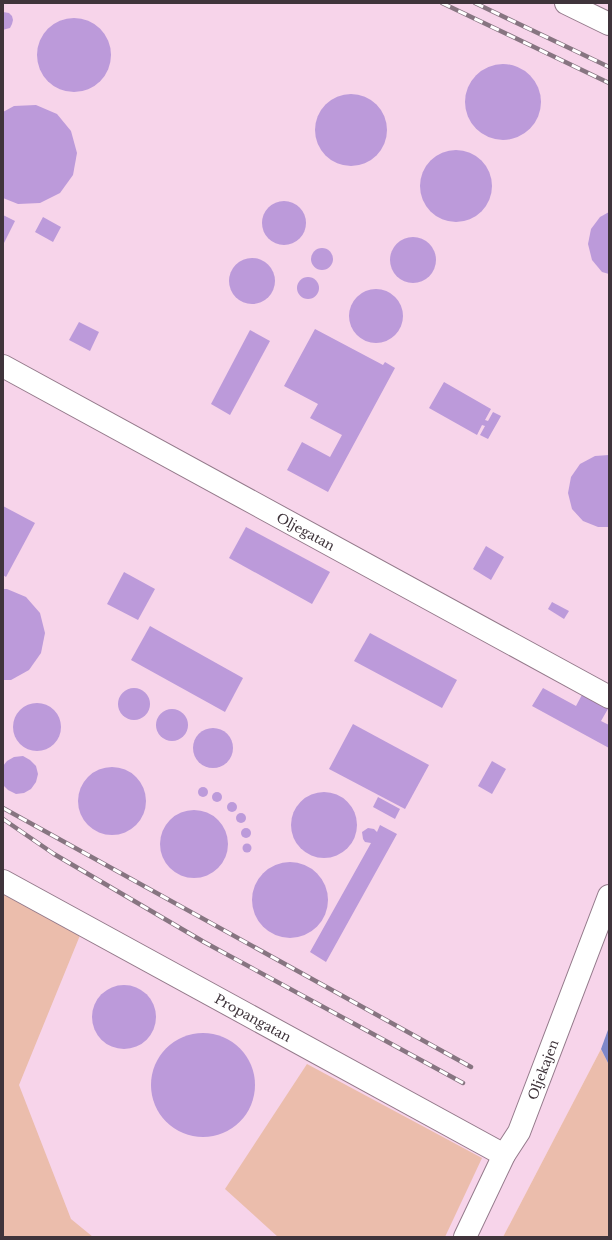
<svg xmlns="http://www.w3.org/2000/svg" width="612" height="1240" font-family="'Libre Baskerville',serif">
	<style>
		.built { fill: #f7d4ea }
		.green { fill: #ebbdac }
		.water { fill: #7f88c9 }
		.building { fill: #bc9ada }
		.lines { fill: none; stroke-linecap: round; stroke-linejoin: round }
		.minor-casing { stroke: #947a8b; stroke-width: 24 }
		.minor { stroke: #fff; stroke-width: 22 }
		.rail-casing { stroke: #877581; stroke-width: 4.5 }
		.rail { stroke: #fff; stroke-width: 3; stroke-dasharray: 9; stroke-linecap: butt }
		.labels { text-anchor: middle; stroke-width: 4; stroke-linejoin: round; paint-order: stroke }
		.street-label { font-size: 13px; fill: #3f343b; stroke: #fff }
	</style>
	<rect width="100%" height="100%" fill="#fee1f3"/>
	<path class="built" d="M3,3H609V1027L601,1049L503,1237H3Z"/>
	<g class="green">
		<path d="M3,893L83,928L19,1085L71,1219L93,1237H3Z"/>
		<path d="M601,1049L609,1065V1237H503Z"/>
		<path d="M307,1064L482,1158L445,1237H278L225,1189Z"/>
	</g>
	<path class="water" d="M609,1027V1065L601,1049Z"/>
	<g class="building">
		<path d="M3,12L9,13L12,16L13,20L12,24L10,28L6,29L3,30Z"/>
		<circle cx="74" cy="55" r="37"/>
		<circle cx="503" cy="102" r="38"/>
		<circle cx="351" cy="130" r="36"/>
		<path d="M36,105L57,114L71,131L77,153L73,175L60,193L40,203L18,204L3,198V112L14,106Z"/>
		<circle cx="456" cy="186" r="36"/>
		<circle cx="284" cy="223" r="22"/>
		<path d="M609,212V274L602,272L592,260L588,244L591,229L600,217Z"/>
		<path d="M3,215L15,221L3,245Z"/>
		<path d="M43,217L61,227L53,242L35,232Z"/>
		<circle cx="413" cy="260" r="23"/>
		<circle cx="322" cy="259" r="11"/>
		<circle cx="252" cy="281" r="23"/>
		<circle cx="308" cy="288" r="11"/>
		<circle cx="376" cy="316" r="27"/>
		<path d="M79,322L99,332L90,351L69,340Z"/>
		<path d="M315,329L383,365L385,362L395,368L328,492L287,470L302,442L330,457L342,435L310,418L318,404L284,386Z"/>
		<path d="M250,330L270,341L230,415L211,404Z"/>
		<path d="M444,382L491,409L485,420L488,421L493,412L501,416L488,439L480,435L485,426L482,425L477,435L429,408Z"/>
		<path d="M609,455V527H598L583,521L572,509L568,493L571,477L580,464L595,456Z"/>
		<path d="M3,506L35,523L6,577L3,575Z"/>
		<path d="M246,527L330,572L312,604L229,558Z"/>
		<path d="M486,546L504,557L491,580L473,569Z"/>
		<path d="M124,572L155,589L138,620L107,604Z"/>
		<path d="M3,589H7L26,597L40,613L45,633L41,653L29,670L11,680H3Z"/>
		<path d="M552,602L569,611L564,619L548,609Z"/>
		<path d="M150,626L243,678L225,712L131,660Z"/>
		<path d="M370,633L457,680L442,708L354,661Z"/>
		<path d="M543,688L576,706L583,693L609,707L601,721L609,725V748L532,706Z"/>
		<circle cx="134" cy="704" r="16"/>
		<circle cx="37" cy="727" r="24"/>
		<circle cx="172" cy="725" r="16"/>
		<path d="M353,724L429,765L405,809L329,769Z"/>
		<circle cx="213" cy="748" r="20"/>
		<path d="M23,756L30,760L36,766L38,774L36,782L31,789L24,793L16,794L8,790L3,785V766L7,761L14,757Z"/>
		<path d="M492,761L506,769L492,794L478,786Z"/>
		<circle cx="112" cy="801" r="34"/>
		<circle cx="203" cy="792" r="5"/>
		<circle cx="217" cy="797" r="5"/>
		<circle cx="324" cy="825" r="33"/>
		<path d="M378,797L400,809L395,819L373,807Z"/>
		<circle cx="232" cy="807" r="5"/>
		<circle cx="194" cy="844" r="34"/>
		<circle cx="241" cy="818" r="5"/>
		<path d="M380,825L397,834L326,962L310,952L371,843L365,842L363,839L362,832L368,828L374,829L377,832Z"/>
		<circle cx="246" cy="833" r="5"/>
		<circle cx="247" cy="848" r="4.5"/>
		<circle cx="290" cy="900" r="38"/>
		<circle cx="124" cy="1017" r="32"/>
		<circle cx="203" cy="1085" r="52"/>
	</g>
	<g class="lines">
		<defs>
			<g id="minor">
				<path d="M566,3L609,24"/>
				<path id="s1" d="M3,366L609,697"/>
				<path id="s2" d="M3,881L504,1155"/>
				<path id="s3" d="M465,1237L504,1155L519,1132L609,896"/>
			</g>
		</defs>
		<use href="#minor" class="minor-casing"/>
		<use href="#minor" class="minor"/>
		<defs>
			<g id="rail">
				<path d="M442,3L609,83"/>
				<path d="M475,3L609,67"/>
				<path d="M3,808L471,1067"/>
				<path d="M3,819L54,854L204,942L463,1083"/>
			</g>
		</defs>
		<use href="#rail" class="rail-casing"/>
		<use href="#rail" class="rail"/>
	</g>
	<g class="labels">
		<g class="street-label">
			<text dy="5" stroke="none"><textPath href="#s1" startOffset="345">Oljegatan</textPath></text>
			<text dy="5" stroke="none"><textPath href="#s2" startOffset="285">Propangatan</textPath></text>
			<text dy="5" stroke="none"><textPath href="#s3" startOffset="185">Oljekajen</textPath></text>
		</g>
	</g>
	<rect width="612" height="1240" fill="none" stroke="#3f343b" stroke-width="8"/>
</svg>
